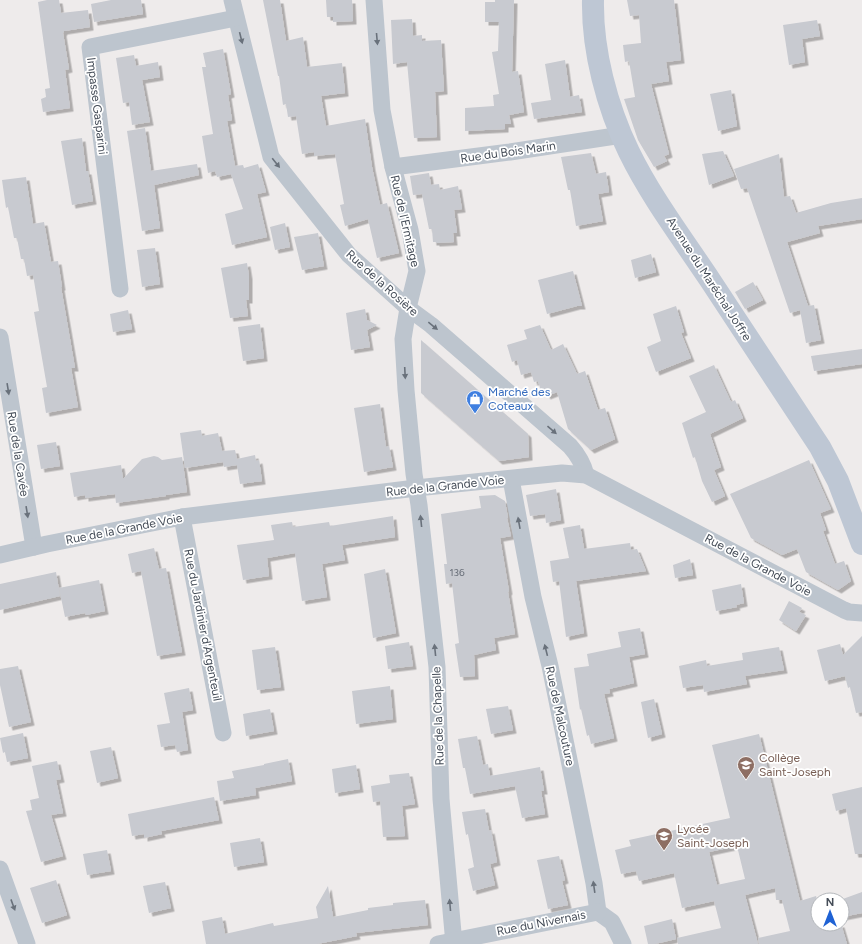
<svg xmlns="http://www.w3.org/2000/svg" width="862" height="944" font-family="Figtree,sans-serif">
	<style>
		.building { fill: #c8cad0; fill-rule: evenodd; filter: url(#shadow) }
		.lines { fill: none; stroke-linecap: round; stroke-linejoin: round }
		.street { stroke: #bdc5ce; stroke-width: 17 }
		.secondary { stroke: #bec7d4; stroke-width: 22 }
		.oneway { fill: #69717b }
		.labels { text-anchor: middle; stroke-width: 3.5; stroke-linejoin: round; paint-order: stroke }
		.number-label { font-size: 10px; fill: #666c76 }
		.street-label { font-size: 12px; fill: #454d58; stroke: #fff }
		.shop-label { font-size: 12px; fill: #366cbe; stroke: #fff; text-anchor: start }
		.education-label { font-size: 12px; fill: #785e54; stroke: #fff; text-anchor: start }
	</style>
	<defs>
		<filter id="shadow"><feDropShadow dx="3.5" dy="3.5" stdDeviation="0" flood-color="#0004"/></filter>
	</defs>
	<rect width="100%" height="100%" fill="#eeebeb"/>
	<g class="building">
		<path d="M47,0H59L61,13L88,10L90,27L64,31L63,33L69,69L65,70L70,108L43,112L41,99L46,97L45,89L50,88L38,2Z"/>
		<path d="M111,0H141L143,14L94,22L91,4Z"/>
		<path d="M263,0H280L286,41L303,37L307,67L342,63L345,93L321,96L326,126L365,119L372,167L380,205L387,203L399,253L377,258L368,219L345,226L340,205L344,204L335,154L314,156V152L302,154L296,116L288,117L286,104L283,105L279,76H278Z"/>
		<path d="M326,0H352L353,21L333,22V17H327Z"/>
		<path d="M495,0H514L512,72L518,71L524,112L509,115L511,124H505V129L465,131V108L494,106L493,95L499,94L492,52L498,51L499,22H485V2H495Z"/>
		<path d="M627,0H674L681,60L666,62L669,81L651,84L669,154L664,156L667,161L654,167L638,140L624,99L635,97L629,61L625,62L623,45L641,43L639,15L630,16Z"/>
		<path d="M412,19L413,36L422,35V41L441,40L444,91L435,92L437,137L414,138L407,62L393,64L391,20Z"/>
		<path d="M817,20L820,36L802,39L805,62L789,65L783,25Z"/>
		<path d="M223,49L231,94L228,95L232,120L227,121L235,166L243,165L244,168L258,164L266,192L257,194L267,237L232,245L225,214L243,209L231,174L217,177L215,171L208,173L202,136L213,134L202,67H206L203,53Z"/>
		<path d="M134,55L136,66L158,62L160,77L142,80L150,122L132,125L129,102L123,103L116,58Z"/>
		<path d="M565,60L570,97L579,95L582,112L534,119L531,103L551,100L545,64Z"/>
		<path d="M731,90L737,126L718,131L710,94Z"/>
		<path d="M145,128L151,171L197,164L199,175L154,185L160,228L142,231L127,131Z"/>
		<path d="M82,138L86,171H88L93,201L72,205L61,141Z"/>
		<path d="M723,151L734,176L709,185L702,154Z"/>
		<path d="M591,153L596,174L606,172L609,192L598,194L603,221L576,226L570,190H568L561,157Z"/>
		<path d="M779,154L784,197L790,196L796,213L831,203L862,198V219L818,226L820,233L787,242L808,306L814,305L821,340L806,343L800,310L790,313L747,188L741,189L734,169Z"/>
		<path d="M429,173L431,185L439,184L440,190L458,186L462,209L454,210L457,233H453L454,242L436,243V242H433L432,229H429L422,194L413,195L410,176Z"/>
		<path d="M26,177L33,224L44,222L51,262L58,261L62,287H61L75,368H71L78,407L46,413L42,388L47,387L34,312L39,311L33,275L27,276L24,259H21L17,238H14L8,207L6,208L2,180Z"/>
		<path d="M285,223L290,247L275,250L270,227Z"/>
		<path d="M318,233L324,266L302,270L294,237Z"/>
		<path d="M155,248L160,284L142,287L137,250Z"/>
		<path d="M651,254L656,272L635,278L631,260Z"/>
		<path d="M247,263L249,276V300H246L248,316L230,318L221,268Z"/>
		<path d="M573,271L582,306H577L547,314L538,280Z"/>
		<path d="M753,282L763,300L745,309L735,292Z"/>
		<path d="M676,306L684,332L681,333L691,358L656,372L647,347L661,341L653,314Z"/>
		<path d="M365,309L367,320L377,325L367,330L370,347L351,350L346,313Z"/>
		<path d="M128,310L132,329L113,332L110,314Z"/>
		<path d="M260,324L264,358L243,361L238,327Z"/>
		<path d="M540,325L551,350L563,344L577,374L585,371L598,410L605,408L615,439L591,450L568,429L557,392L547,396L544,389L541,391L538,381L534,382L531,372L521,375L517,360L512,362L507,345L527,339L524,330Z"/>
		<path d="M421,340L528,434L529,457L499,461L421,393Z"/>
		<path d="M862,349V364L814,371L811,356Z"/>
		<path d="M714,365L731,402L735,400L743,418L710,434L721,467L714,470L725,496L712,502L702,481L695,457L693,458L682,423L706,412L689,376Z"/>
		<path d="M380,404L386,447L389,446L393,467L364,472L354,408Z"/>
		<path d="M201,430L202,436L218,433L222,451L235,450L237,459L255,455L256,461L259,460L262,481L240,484L237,465L224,467L223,462L185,468L180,433Z"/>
		<path d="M56,442L60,466L41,469L37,445Z"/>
		<path d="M154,456L158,457L162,460L182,457L187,492L166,495V496L116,503L115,494L85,498V495L74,497L70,473L121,465L123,479L142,459Z"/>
		<path d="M809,460L831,509L820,513L826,530L823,531L835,564L844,561L851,581L838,590L806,572L797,549L782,555L751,538L730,494Z"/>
		<path d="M556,489L561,520L546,523L545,514L530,516L526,495Z"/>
		<path d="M495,495L505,501L508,518H507L511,536L500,538L509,591L508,592L515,634L494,638L496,650L474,655L475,676L460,677L455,644L459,643L452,583L446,584L444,564H447L441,514L481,508L479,496Z"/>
		<path d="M393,516L395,537L342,545L345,560L322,564L327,597L302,601L295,553L267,558L269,576L243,580L237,545L274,540L271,525L292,522L293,527L329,522L330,526Z"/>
		<path d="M580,525L584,549L630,543L631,550L637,549L646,571L576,581L584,633L566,637L559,581L553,582L550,561L569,558L563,528Z"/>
		<path d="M154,548L159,569L166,568L182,652L157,656L141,571L132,573L128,554Z"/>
		<path d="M690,559L693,575L675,578L673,565Z"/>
		<path d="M385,569L396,633L373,638L364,574Z"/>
		<path d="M56,572L60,596L0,610V584Z"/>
		<path d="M99,580L105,611L86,615L85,613L65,617L59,588Z"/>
		<path d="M741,584L744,603L736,605L737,607L716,611L712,590Z"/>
		<path d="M789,601L802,608L799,612L806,615L796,631L779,620Z"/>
		<path d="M640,628L645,654L629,657L634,683L609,689L610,693L604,694L614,738L591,744L589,735L587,736L581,709L580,710L574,668L589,666L587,654L621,647L618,632Z"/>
		<path d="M862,636V712L856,713L850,687L848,688L845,676L825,681L817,650L840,644L843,655Z"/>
		<path d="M409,642L413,666L388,669L385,646Z"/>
		<path d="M275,647L281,687L257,690L252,650Z"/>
		<path d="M779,647L784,670L745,676L747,684L704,692L703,685L683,688L679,666L706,660L707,666L743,660L742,653Z"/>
		<path d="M18,666L31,722L9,727L0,685V669Z"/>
		<path d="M390,686L393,719L356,724L352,691Z"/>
		<path d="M189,688L193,710L182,712L188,750L177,752L175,745L161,747L157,725L170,723L164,693Z"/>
		<path d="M654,699L662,734L648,738L641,702Z"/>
		<path d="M508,706L513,730L491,734L486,709Z"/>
		<path d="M270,709L274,731L246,736L243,714Z"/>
		<path d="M23,733L28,758L7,762L5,752L3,753L0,738Z"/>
		<path d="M759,734L800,901L816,896L818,902V924H841L847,944H759L758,938L790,931L782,900H776L775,888L745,895L758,944H678L677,938L721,928L714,901L682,908L674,873L639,881L636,871L621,874L615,850L631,846L629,840L730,818L712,745ZM737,846L745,879L717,885L709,852Z"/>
		<path d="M477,736L483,765L488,764L490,776L540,767L544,791H541L545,814L522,818L515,786L470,794L465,768H463L458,739Z"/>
		<path d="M111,747L118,778L97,783L90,751Z"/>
		<path d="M288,759L292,781L255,788L256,795L220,801L217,781L234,778L232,771L264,765V764Z"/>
		<path d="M57,761L61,779L56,780L63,813L51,815L63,856L41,862L26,811L32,810L30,800L39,798L32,766Z"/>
		<path d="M356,765L360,789L335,793L332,769Z"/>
		<path d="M409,773L415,804L402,806L405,836L383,837L380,801L373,802L371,786L390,783L389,775Z"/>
		<path d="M862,787V854H855L846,808L836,811L832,794Z"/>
		<path d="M214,797L219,820L161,831L162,834L144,838V834L132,836L128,814Z"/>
		<path d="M485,809L489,831L491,830L497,862L490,864L495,885L473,891L468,869L474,867L468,834L466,835L462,812Z"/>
		<path d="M260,838L264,862L234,867L230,843Z"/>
		<path d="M107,850L111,871L87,875L83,854Z"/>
		<path d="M559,856L565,880L562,881L568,905L548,909L537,860Z"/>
		<path d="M56,880L67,915L42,923L30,888Z"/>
		<path d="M165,882L171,908L149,913L143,886Z"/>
		<path d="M328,886L333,917L368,910V908L393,905V903L425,900L428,925L356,933L357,936L317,944H206L202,921L222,917L225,934L273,923L274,926L318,918L316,907Z"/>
		<path d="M862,892V913L842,917V900H831L839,898L840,900Z"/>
		<path d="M672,919L676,939L655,944H648L644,926Z"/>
	</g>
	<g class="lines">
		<g class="street">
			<path d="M232,0L271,157L349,255L408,308L431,325L570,446C578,455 583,463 586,475"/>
			<path d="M374,0L382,110L393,167L410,230L417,271L408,308L403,339L406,390L414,474L419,505L437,667L441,799L454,944"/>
			<path d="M393,167L510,152L622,135"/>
			<path d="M120,289L90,47L236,18"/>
			<path d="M0,337L34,547"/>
			<path d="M511,479L533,597L550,666L594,883L598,912L612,922L623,944"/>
			<path d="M182,517L223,733"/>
			<path d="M0,555L47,544L182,517L416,488L562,473L586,475L844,610L849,612L862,613"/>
			<path d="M0,869L27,944"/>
			<path d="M438,944L598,912"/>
		</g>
		<path class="secondary" d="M593,0C592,50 607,107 629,152C651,197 682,238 710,280C746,335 783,391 820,447L838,481L862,544"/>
	</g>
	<defs><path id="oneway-solid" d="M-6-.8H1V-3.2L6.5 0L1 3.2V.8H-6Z"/></defs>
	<g class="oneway">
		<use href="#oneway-solid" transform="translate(241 38) rotate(76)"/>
		<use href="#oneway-solid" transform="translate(377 39) rotate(85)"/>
		<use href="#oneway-solid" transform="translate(276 163) rotate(51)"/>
		<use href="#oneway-solid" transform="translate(433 326) rotate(39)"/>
		<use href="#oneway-solid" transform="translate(405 373) rotate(87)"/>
		<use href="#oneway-solid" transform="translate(8 389) rotate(81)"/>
		<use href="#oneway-solid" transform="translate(552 430) rotate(41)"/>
		<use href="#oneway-solid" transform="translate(27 512) rotate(81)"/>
		<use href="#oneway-solid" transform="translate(421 521) rotate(-96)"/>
		<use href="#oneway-solid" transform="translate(519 523) rotate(-100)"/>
		<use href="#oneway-solid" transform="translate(435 650) rotate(-96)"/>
		<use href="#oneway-solid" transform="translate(546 650) rotate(-104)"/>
		<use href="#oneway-solid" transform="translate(594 887) rotate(-98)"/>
		<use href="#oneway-solid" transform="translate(13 905) rotate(70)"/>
		<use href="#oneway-solid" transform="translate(450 905) rotate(-95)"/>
	</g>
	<defs>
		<symbol id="shop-pin" viewBox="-11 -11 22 30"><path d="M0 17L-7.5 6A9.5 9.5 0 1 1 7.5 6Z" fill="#3f7fe0" stroke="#fff"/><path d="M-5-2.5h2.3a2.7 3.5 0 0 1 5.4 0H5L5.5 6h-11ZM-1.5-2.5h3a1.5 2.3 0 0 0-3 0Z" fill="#fff"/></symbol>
		<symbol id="school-pin" viewBox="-11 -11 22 30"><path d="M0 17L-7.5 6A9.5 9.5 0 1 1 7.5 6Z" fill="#8d6e63" stroke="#fff"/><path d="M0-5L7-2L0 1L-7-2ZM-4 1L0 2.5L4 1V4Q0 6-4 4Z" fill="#fff"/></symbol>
	</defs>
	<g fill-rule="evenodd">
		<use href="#shop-pin" x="465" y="389" width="20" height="27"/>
		<use href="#school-pin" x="736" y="755" width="20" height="27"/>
		<use href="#school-pin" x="654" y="826" width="20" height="27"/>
	</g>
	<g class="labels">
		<g class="number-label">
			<text x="457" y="576">136</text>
		</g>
		<g class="street-label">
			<text transform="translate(97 106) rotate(83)" y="4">Impasse Gasparini</text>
			<text transform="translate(508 152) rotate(-8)" y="4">Rue du Bois Marin</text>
			<text transform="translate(405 221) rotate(77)" y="4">Rue de l'Ermitage</text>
			<text transform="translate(709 279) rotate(57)" y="4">Avenue du Maréchal Joffre</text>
			<text transform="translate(382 283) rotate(42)" y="4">Rue de la Rosière</text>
			<text transform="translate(18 454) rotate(81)" y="4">Rue de la Cavée</text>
			<text transform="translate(445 486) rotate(-6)" y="4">Rue de la Grande Voie</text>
			<text transform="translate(124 529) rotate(-11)" y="4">Rue de la Grande Voie</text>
			<text transform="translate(758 565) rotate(28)" y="4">Rue de la Grande Voie</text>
			<text transform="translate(203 625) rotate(79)" y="4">Rue du Jardinier d'Argenteuil</text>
			<text transform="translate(438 716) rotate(-92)" y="4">Rue de la Chapelle</text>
			<text transform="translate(560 716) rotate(78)" y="4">Rue de Malcouture</text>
			<text transform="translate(541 923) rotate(-11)" y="4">Rue du Nivernais</text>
		</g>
		<g class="shop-label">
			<text x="488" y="396">Marché des<tspan x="488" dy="14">Coteaux</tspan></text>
		</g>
		<g class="education-label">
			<text x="759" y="762">Collège<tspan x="759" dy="14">Saint-Joseph</tspan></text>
			<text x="677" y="833">Lycée<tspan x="677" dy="14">Saint-Joseph</tspan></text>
		</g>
	</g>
	<g transform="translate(830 912)"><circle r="19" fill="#ffffff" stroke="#b5b8bc"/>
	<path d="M0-3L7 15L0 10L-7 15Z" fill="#1f62d4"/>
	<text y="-6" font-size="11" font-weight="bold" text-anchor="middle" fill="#454d58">N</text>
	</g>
</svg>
